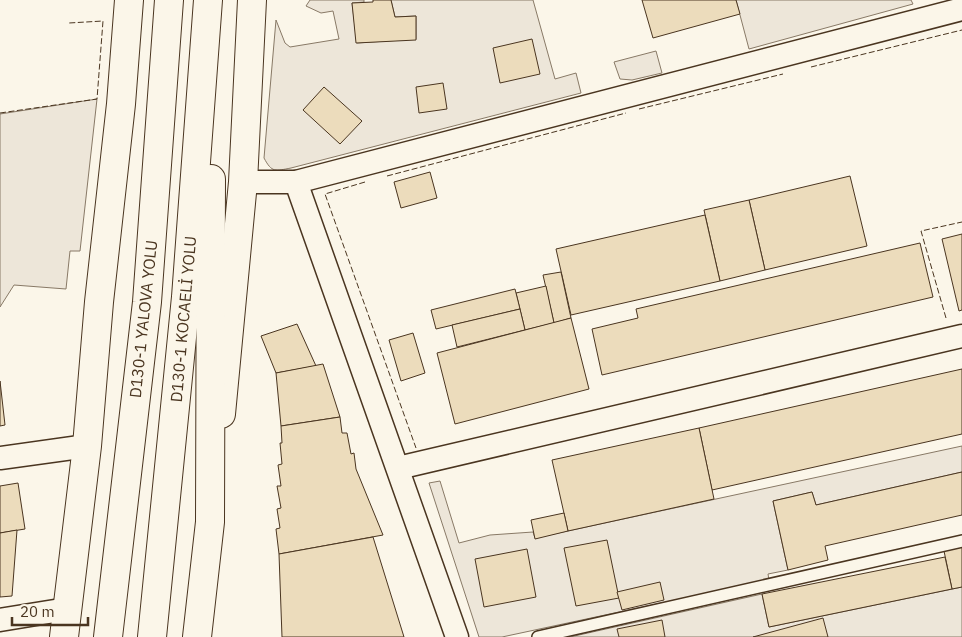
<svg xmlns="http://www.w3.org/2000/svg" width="962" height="637" font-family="'IBM Plex Sans',sans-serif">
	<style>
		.green { fill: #ede6d9; stroke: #887966 }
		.building { fill: #ecdcbc; stroke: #4a3520 }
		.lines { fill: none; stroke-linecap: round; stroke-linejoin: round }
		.service-casing { stroke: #4a3520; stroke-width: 14 }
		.minor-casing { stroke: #4a3520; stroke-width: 25 }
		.tertiary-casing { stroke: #4a3520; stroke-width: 30 }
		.trunk-casing { stroke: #4a3520; stroke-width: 30 }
		.service { stroke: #fbf6e9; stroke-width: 11 }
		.minor { stroke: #fbf6e9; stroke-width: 22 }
		.tertiary { stroke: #fbf6e9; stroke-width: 28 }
		.trunk { stroke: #fbf6e9; stroke-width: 28 }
		.fence { stroke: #4a3520; stroke-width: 1; stroke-dasharray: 6 2.5; stroke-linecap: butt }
		.labels { text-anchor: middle; stroke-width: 4; stroke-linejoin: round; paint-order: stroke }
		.street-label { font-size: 16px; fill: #4a3520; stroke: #fbf6e9 }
	</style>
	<rect width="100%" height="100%" fill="#fbf6e9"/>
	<g class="green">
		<path d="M310,0H364V2L352,3L357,43L416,39V16L395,17L391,0H533L555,79L576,73L581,93L291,168C275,171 272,173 264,158L276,20L285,43L290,47L339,39L333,11L321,13L306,6Z"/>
		<path d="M736,0H911L913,4L749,49Z"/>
		<path d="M656,51L662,73L632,80L620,79L614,62Z"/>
		<path d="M97,99L80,251H70L66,289L14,285L0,307V114Z"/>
		<path d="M962,446V472L816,505L812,492L773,501L788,570L768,574L769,580L502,637H479L429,483L440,481L459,543L490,535L533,532L535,538Z"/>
		<path d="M962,587V637H570L762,594L769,627Z"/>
	</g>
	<g class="building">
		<path d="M373,0H391L395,17L416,16V40L356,43L352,3L373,2Z"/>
		<path d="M642,0H736L740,14L653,38Z"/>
		<path d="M532,39L540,74L500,83L493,48Z"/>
		<path d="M443,83L447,109L419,113L416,87Z"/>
		<path d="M324,87L362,121L340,144L303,110Z"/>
		<path d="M430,172L437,198L401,208L394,182Z"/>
		<path d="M850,176L867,246L765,270L749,200Z"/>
		<path d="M749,200L765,270L720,281L704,210Z"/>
		<path d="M705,215L720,281L571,315L556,249Z"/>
		<path d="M962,234V310L959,311L942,239Z"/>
		<path d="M920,243L933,297L602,375L592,329L638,318L636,309Z"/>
		<path d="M561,272L571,318L554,323L543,275Z"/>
		<path d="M546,286L554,323L525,330L516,293Z"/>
		<path d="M515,289L520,309L436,329L431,310Z"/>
		<path d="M520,309L525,330L457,347L452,325Z"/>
		<path d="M571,318L589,389L455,424L437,353Z"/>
		<path d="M297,324L316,366L276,373L261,336Z"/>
		<path d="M413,333L425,373L401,381L389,340Z"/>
		<path d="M323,364L340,417L281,426L276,373Z"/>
		<path d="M962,369V434L712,490L699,428Z"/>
		<path d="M0,381L5,425L0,426Z"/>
		<path d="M340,417L342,433H347L351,454L354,453L356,469L383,535L279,554L276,529L280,528L277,509L281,508L277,486H281L278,465L282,464L280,443H282L281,426Z"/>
		<path d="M699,428L714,499L568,531L552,460Z"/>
		<path d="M962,472V515L825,546L828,560L788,570L773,501L812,492L816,505Z"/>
		<path d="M18,483L25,529L0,533V486Z"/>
		<path d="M564,513L568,531L535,539L531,520Z"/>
		<path d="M17,530L12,596L0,597V533Z"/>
		<path d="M373,537L404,637H282L279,554Z"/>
		<path d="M607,540L619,598L576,606L564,548Z"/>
		<path d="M962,547V587L952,589L944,551Z"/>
		<path d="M527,549L536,597L484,607L475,559Z"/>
		<path d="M945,557L952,589L769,627L762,594Z"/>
		<path d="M660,582L664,600L622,610L617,592Z"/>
		<path d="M823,618L828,637H753Z"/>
		<path d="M662,620L665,637H619L617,629Z"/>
	</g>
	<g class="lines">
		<defs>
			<path id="service" d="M538,637L962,541"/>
			<g id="minor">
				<path d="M243,182H296L457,637"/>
				<path d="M296,182L962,9"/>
				<path d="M0,458L87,446"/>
				<path d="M398,468L962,336"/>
				<path d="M0,620L67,609"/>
			</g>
			<g id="tertiary">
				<path d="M221,414L243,182L252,0"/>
				<path d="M64,637L87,446L99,302L121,104L129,0"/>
			</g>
			<g id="trunk">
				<path d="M108,637L147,302L169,0"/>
				<path d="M152,637L186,297L208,0"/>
				<path d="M197,637L210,522L211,179"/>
			</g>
		</defs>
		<use href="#service" class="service-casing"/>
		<use href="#minor" class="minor-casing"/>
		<use href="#tertiary" class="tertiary-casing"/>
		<use href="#trunk" class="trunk-casing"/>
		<use href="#service" class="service"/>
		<use href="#minor" class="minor"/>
		<use href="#tertiary" class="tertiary"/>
		<use href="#trunk" class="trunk"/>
		<g class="fence">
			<path d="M811,67L962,30"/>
			<path d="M639,109L783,74"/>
			<path d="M0,113L97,99L103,21L69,23"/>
			<path d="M387,176L626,113"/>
			<path d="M365,182L325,194L416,448"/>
			<path d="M946,318L921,231L962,222"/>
		</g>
	</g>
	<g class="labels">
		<g class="street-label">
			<text transform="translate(143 319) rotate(-84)" y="6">D130-1 YALOVA YOLU</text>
			<text transform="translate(183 319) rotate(-85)" y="6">D130-1 KOCAELİ YOLU</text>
		</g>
	</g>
	<path d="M12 617v8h76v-8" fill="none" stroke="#4a3520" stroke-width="2.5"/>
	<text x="20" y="617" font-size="15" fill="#4a3520" stroke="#fbf6e9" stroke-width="4" paint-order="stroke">20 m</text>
</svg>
